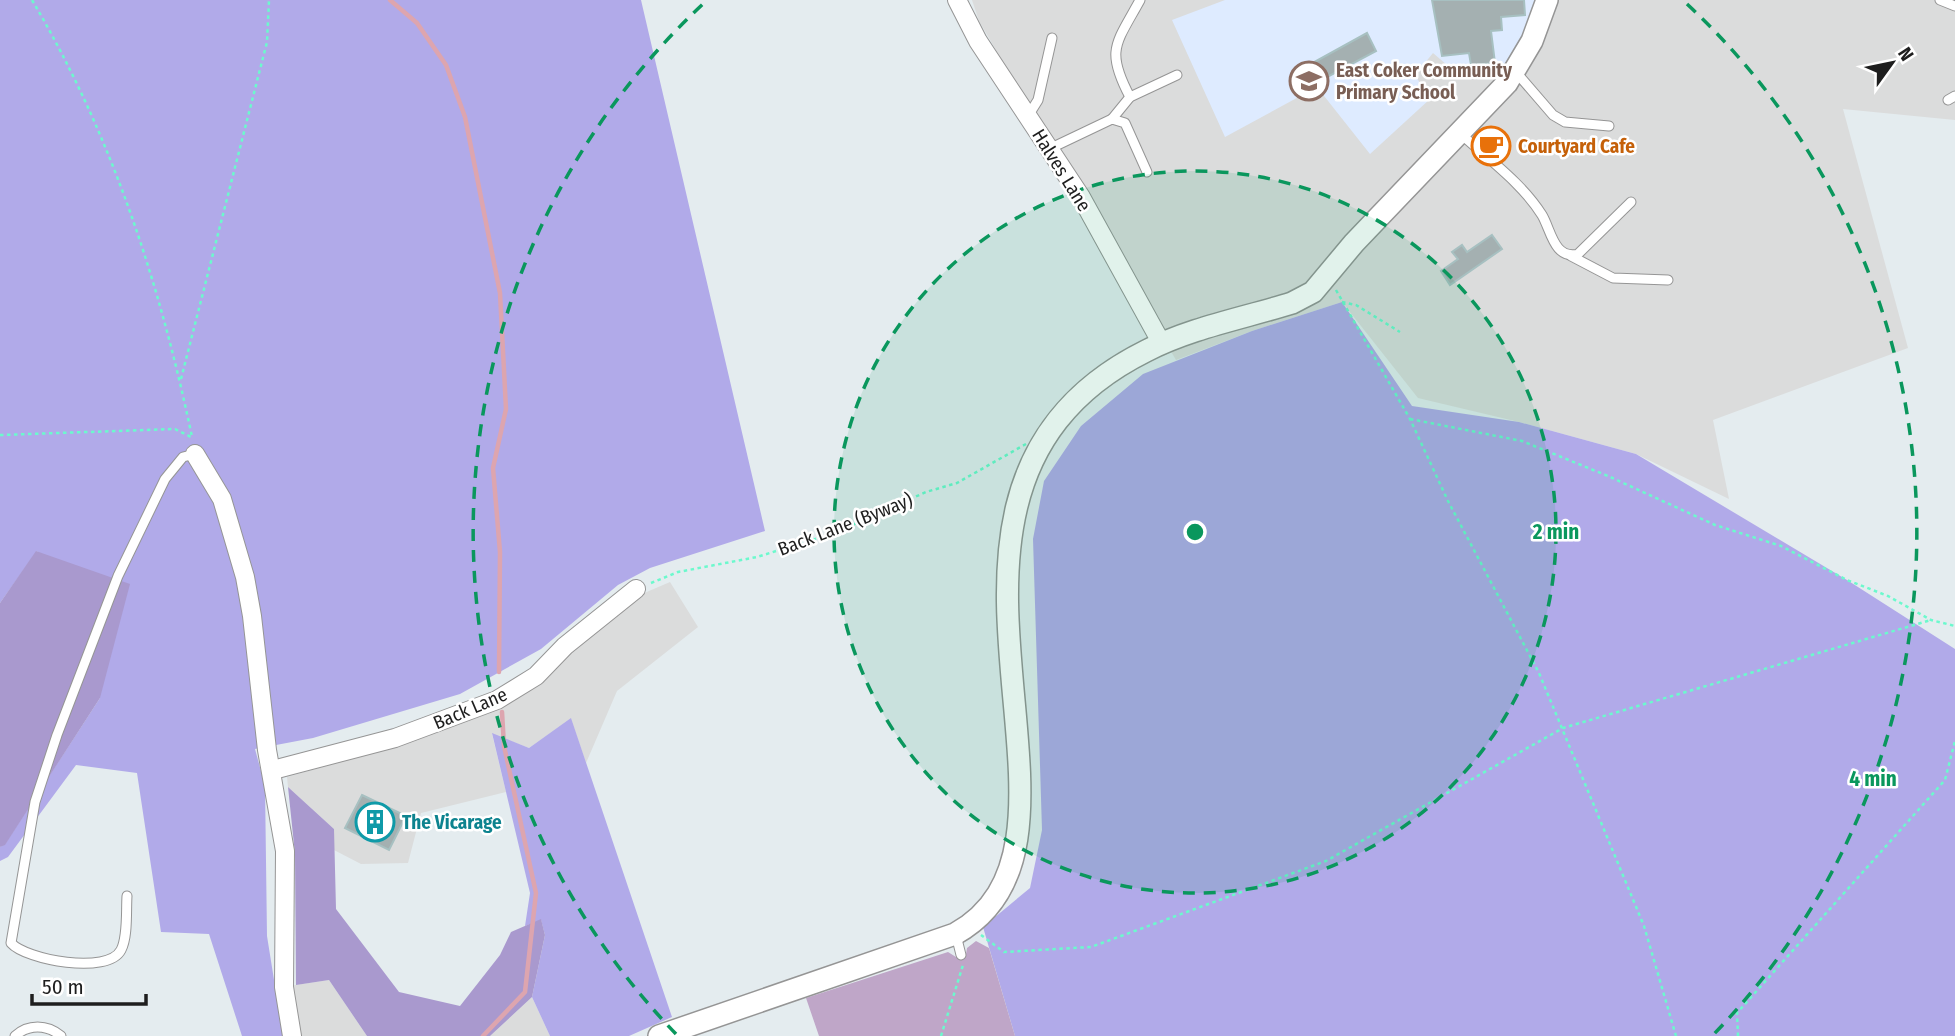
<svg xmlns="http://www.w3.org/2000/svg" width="1955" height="1036" font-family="'Fira Sans Condensed',sans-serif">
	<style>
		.residential { fill: #dbdcdc }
		.education { fill: #deebff }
		.grass { fill: #b1aae9 }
		.forest { fill: #a999ce }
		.cemetery { fill: #bfa6c8 }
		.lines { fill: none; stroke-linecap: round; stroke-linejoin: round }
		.stream { stroke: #dda5af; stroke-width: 4.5 }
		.building { fill: #a4b0b1; stroke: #a7c0c1; stroke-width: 2 }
		.service-casing { stroke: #959595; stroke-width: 11 }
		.minor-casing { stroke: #959595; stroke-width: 20 }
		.tertiary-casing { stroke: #959595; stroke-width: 24 }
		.path { stroke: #6cf9cd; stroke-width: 2.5; stroke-dasharray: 3.5 3.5; stroke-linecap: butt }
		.service { stroke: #fff; stroke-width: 9 }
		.minor { stroke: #fff; stroke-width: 18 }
		.tertiary { stroke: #fff; stroke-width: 21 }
		.ring { fill: none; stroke: #0a975d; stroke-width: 3.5; stroke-dasharray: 12 9 }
		.labels { text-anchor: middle; stroke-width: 5; stroke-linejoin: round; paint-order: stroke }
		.education-label { font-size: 19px; font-weight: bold; fill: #785e54; stroke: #fff; text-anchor: start }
		.food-label { font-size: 19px; font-weight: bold; fill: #c56008; stroke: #fff; text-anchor: start }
		.street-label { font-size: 19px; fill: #1e1e1e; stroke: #fff }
		.culture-label { font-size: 19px; font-weight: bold; fill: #0d838f; stroke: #fff; text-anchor: start }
		.centre { fill: #0a975d; stroke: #fff; stroke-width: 3.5 }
		.ring-label { font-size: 21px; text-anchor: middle; font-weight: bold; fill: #0a975d; stroke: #fff; stroke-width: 5; stroke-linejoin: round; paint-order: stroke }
	</style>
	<rect width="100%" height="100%" fill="#e4ecef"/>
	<g class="residential">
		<path d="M972,0H1955V120L1843,109L1908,348L1713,420L1729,499L1636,454L1519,422L1418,398L1342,302L1252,331L1176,360L979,21Z"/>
		<path d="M670,582L698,627L617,691L586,763L571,719L529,748L492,734L506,792L421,813L408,863L361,864L334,850V829L288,787L287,777L397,746L489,713L542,682L572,648L642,594Z"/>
		<path d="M329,980L367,1036H283L275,988Z"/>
		<path d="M532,997L550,1036H490Z"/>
	</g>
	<path class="education" d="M1225,0H1540L1508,71H1454L1433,53L1415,75L1430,99L1370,154L1317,87L1225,137L1172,20Z"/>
	<g class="grass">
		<path d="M0,0H641L765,531L650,568L618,585L541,649L460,694L313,738L255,749L265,786L267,936L283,1036H242L209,934L161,932L137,773L76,765L8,857L0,861V847L5,844L100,698L37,551L0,603Z"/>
		<path d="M1342,302L1412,406L1519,422L1636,454L1847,580L1955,649V1036H1015L983,927L1030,888L1042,830L1033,539L1044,481L1081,426L1143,374L1252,331Z"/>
		<path d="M571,718L672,1017L629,1036H550L532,997L545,935L541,920L525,926L530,893L492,733L529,748Z"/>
	</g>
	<g class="forest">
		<path d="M36,551L130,584L100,698L5,845L0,847V603Z"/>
		<path d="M288,787L334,829L336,909L399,992L460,1006L500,955L511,932L541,919L545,935L532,997L490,1036H367L329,980L296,985L295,854Z"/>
	</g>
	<path class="cemetery" d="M976,941L989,948L1015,1036H819L806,998L948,952L956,957L966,954L967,948Z"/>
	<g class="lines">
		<g class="stream">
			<path d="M390,0L417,23L446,65L465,117L500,293L506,409L493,468L500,552L499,672"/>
			<path d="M483,1036L525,992L536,893L504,746L502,712"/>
		</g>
	</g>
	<g class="building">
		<path d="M1432,0H1524L1525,15L1501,17L1502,30L1491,31L1495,63L1471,65L1469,53L1442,56Z"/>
		<path d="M1367,33L1376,51L1318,82L1309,65Z"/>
		<path d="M1484,130L1506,153L1500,159L1476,138Z"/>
		<path d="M1492,235L1502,249L1450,285L1441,271L1458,259L1452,252L1462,245L1467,252Z"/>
		<path d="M362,795L406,816L389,850L345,828Z"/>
	</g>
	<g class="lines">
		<defs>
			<g id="service">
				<path d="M1940,0L1955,6"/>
				<path d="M1515,71L1553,115L1565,122L1609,126"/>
				<path d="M1130,97C1105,50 1116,44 1140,0"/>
				<path d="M1948,100L1955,96"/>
				<path d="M1028,116L1038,100L1052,38"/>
				<path d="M1112,119L1130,97L1177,75"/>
				<path d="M1461,134C1488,159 1522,183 1542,215C1551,230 1554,260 1578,254L1631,202"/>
				<path d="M1049,149L1112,119L1125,123L1147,172"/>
				<path d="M1571,256L1613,278L1668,280"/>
				<path d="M127,896C126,911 128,937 121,950C108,975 26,960 11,943L35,802L57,735L118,576L165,479L183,457L195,454"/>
				<path d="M956,935L961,955"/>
				<path d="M15,1036C28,1024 47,1024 61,1036"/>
			</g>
			<g id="minor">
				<path d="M957,0L978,41L1081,197L1162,344"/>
				<path d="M195,454L222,499L245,577L252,616L267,750L285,851L284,987L292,1036"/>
				<path d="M273,770L395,738L497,700L536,676L565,646L636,589"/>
			</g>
			<path id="tertiary" d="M659,1036L955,934C1129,838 865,491 1146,351C1190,328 1244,318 1292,303L1313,292L1354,243L1507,83L1532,41L1547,0"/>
		</defs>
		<use href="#service" class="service-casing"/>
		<use href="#minor" class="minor-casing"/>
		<use href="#tertiary" class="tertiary-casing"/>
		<g class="path">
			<path d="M32,0C112,135 160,284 192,437"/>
			<path d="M1336,290L1410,419L1448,501L1539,673L1644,926L1676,1036"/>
			<path d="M1342,302L1356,305L1400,332"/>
			<path d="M181,379L267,42L269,0"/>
			<path d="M1410,419L1522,441L1608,476L1715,525L1781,546L1847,580L1888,596L1931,620L1955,626"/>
			<path d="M0,435L175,429L191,437"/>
			<path d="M651,583L678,572L757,557L834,533L926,492L957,483L1026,444"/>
			<path d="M981,935L1004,952L1091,947L1326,861L1563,728L1931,620"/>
			<path d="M941,1036L963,965"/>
			<path d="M1738,1036L1737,1013L1945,780L1955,741"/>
		</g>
		<use href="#service" class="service"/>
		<use href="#minor" class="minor"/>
		<use href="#tertiary" class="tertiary"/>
	</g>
	<circle cx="1195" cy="532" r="361" fill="#0a975d" fill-opacity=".12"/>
	<g class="ring">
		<circle cx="1195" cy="532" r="361"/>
		<path d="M676 1034A722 722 0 0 1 703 4M1687 4A722 722 0 0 1 1714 1034"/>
	</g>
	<defs>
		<symbol id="school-ring" viewBox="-11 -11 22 22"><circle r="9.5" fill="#fff" stroke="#8d6e63" stroke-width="1.5"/><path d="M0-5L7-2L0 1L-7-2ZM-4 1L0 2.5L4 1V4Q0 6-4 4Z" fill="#8d6e63"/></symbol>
		<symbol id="cafe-ring" viewBox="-11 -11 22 22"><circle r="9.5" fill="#fff" stroke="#e8710a" stroke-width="1.5"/><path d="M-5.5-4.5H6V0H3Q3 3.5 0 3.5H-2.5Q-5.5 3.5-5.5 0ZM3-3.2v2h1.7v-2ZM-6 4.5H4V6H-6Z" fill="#e8710a"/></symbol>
		<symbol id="building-ring" viewBox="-11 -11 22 22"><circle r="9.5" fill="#fff" stroke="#0f9aa8" stroke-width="1.5"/><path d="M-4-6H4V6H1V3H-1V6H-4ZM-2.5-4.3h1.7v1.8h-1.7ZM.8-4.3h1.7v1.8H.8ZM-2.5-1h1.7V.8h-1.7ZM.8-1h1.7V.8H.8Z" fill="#0f9aa8"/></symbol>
	</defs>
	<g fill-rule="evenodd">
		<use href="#school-ring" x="1287" y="59" width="44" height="44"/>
		<use href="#cafe-ring" x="1469" y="124" width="44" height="44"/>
		<use href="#building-ring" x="353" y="800" width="44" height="44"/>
	</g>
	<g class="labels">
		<g class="education-label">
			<text x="1336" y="77">East Coker Community<tspan x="1336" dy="22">Primary School</tspan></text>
		</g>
		<g class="food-label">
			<text x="1518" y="153">Courtyard Cafe</text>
		</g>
		<g class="street-label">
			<text transform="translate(1062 170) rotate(58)" y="7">Halves Lane</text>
			<text transform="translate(845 524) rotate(-21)" y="7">Back Lane (Byway)</text>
			<text transform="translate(470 708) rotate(-23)" y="7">Back Lane</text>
		</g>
		<g class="culture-label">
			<text x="402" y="829">The Vicarage</text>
		</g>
	</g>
	<circle cx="1195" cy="532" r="10" class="centre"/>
	<g class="ring-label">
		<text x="1556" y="539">2 min</text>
		<text x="1873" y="786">4 min</text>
	</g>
	<g transform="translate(1892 63) rotate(57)" stroke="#ffffff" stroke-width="5" paint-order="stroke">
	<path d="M0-5L12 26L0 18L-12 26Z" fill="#1e1e1e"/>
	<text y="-10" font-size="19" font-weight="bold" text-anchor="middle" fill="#1e1e1e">N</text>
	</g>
	<path d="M32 994v10h114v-10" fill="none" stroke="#1e1e1e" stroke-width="3.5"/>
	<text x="42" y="994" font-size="21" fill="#1e1e1e" stroke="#ffffff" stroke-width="5" paint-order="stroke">50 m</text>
</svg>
